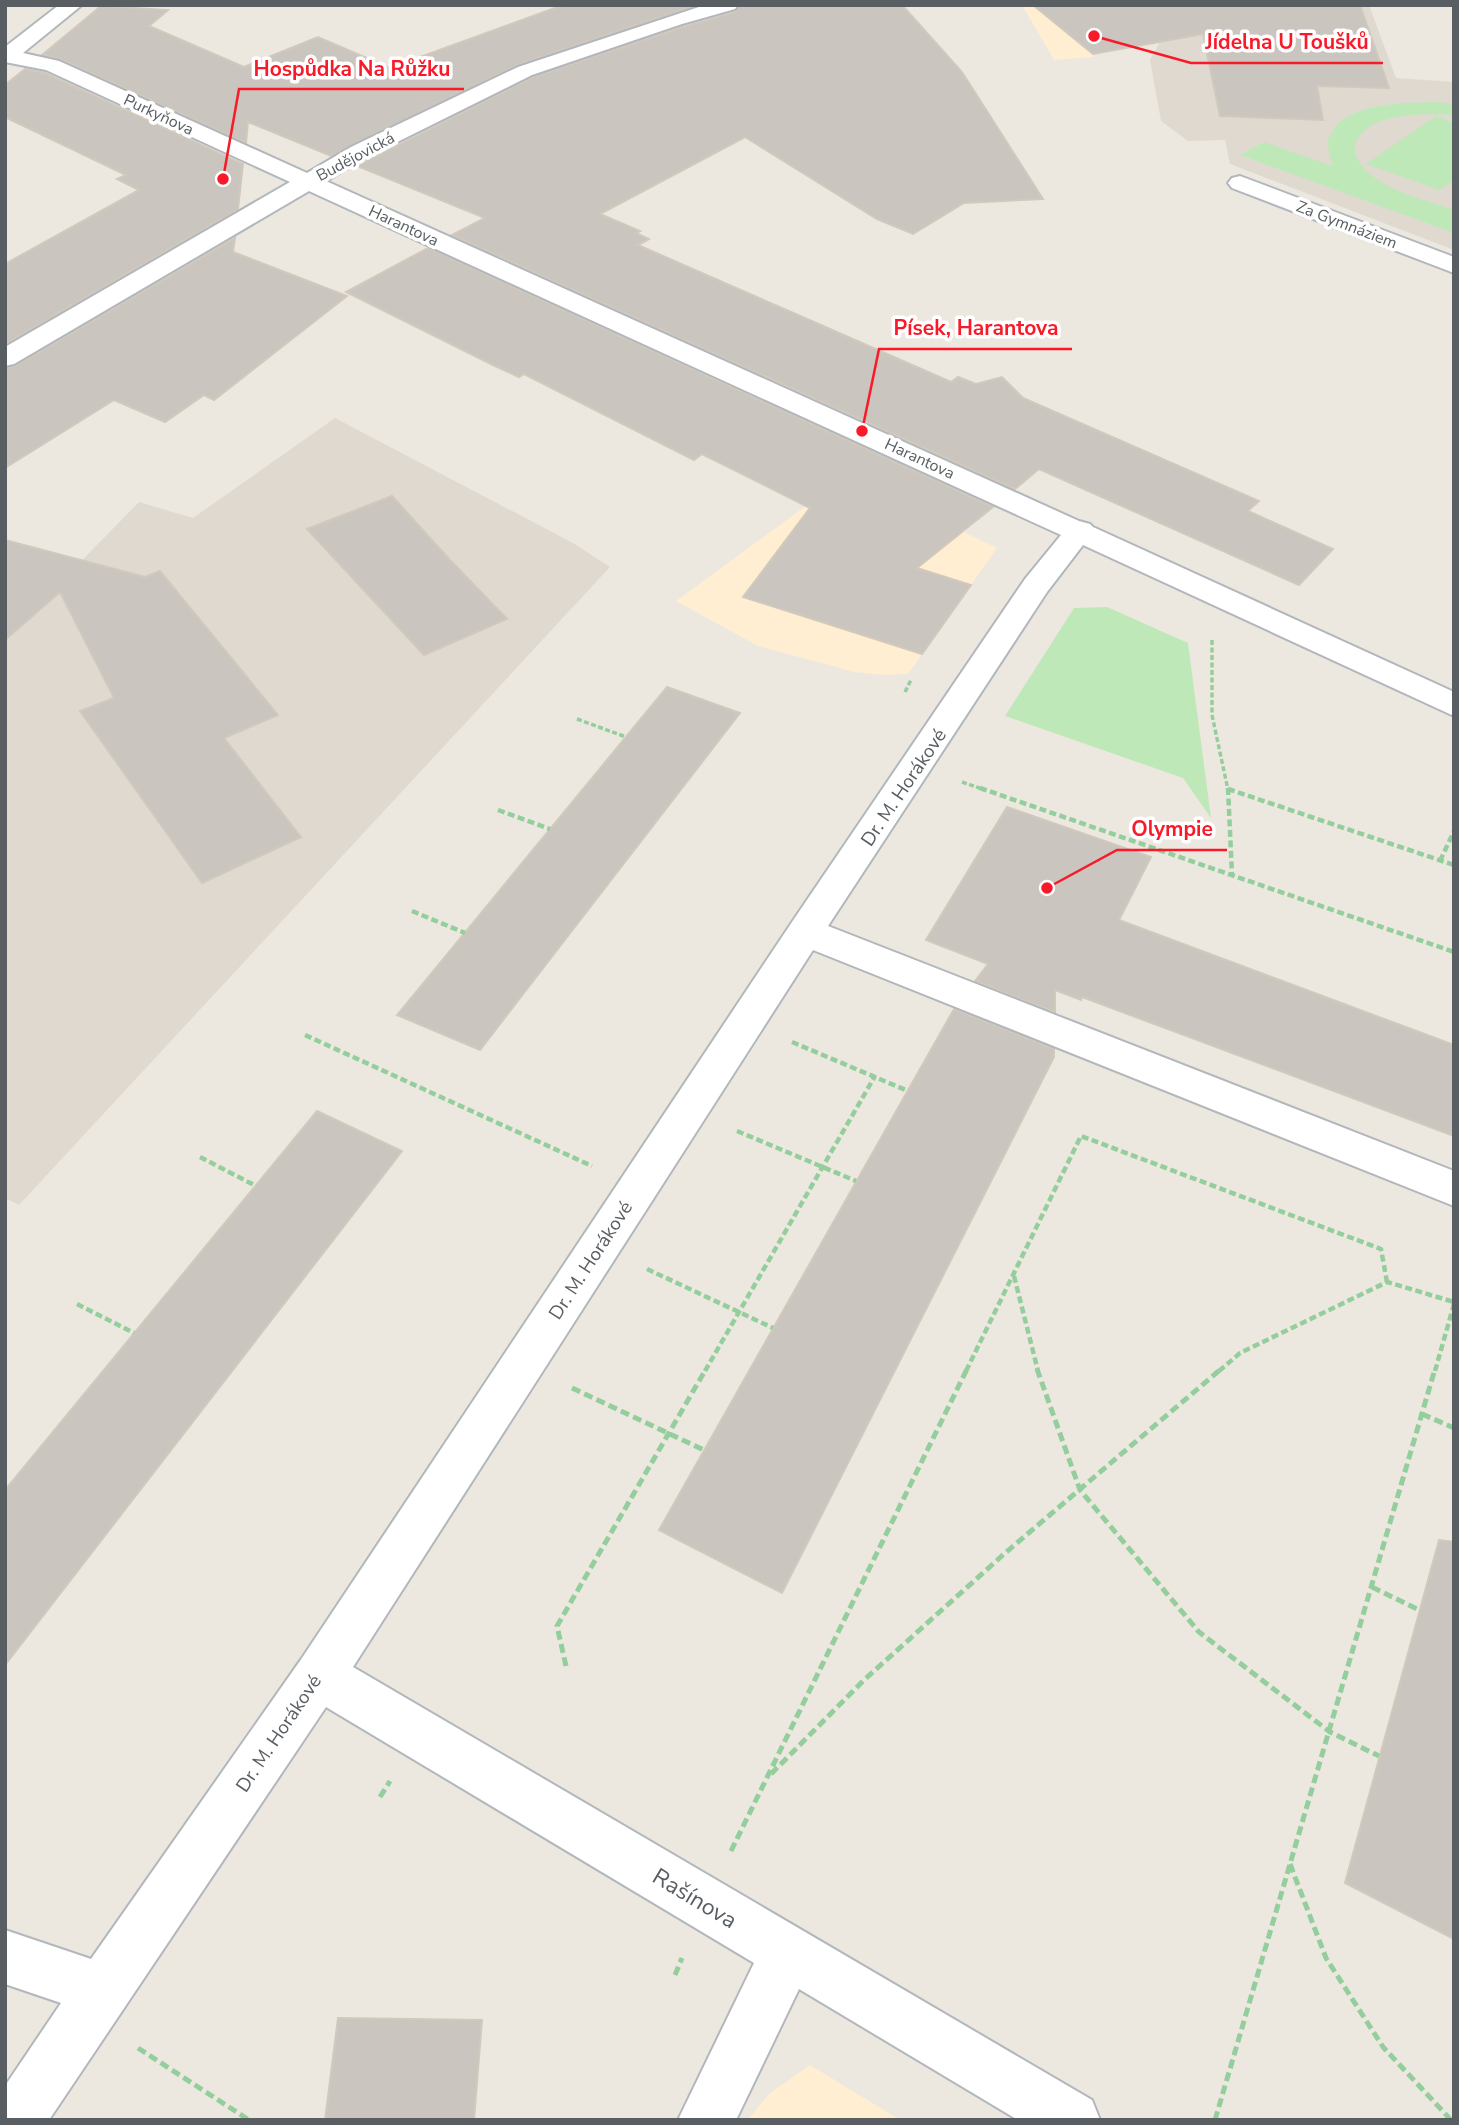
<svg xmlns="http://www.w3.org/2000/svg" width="1459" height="2125" font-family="'Nunito Sans',sans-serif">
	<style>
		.commercial { fill: #ffeed2 }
		.education { fill: #dfd9d0 }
		.green { fill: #bfe8b9 }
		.building { fill: #cac5be; stroke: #d2c9bd; stroke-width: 2 }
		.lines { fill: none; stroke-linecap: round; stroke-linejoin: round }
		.minor-casing { stroke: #b2b7bc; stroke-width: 4 }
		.path-far2 { stroke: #94ce9c; stroke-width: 3.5; stroke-dasharray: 5 2.5; stroke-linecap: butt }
		.path-far1 { stroke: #94ce9c; stroke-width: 4.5; stroke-dasharray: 7 3.5; stroke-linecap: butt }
		.path { stroke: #94ce9c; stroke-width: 5; stroke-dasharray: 9 4.5; stroke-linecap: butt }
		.minor { fill: #fff; fill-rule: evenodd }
		.labels { text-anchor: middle; stroke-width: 7; stroke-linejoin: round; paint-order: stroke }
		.far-street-label { font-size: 16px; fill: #585e62; stroke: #fff }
		.street-label { font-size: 19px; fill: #585e62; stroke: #fff }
		.near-street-label { font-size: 23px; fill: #585e62; stroke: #fff }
		.leader { fill: none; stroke: #f81a28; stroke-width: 2.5 }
		.callout-dot { fill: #f81a28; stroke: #fff; stroke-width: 2.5 }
		.callout-label { font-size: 21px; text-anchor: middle; font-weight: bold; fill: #f81a28; stroke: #fff; stroke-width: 7; stroke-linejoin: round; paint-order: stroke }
	</style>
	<rect width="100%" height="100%" fill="#ede8df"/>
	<g class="commercial">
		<path d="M1022,5H1135L1102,52L1094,54V57L1054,60Z"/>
		<path d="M855,470L972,525L964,532L997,548L908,674L882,675L855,672L758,646L676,601Z"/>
		<path d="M810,2065L900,2120H748L770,2093Z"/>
	</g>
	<g class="education">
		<path d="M1156,5H1369L1396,78L1454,82V250L1230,164L1225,140L1188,141L1161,121L1150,60L1166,31Z"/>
		<path d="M335,418L573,543L610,567L19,1205L5,1198V639L139,502L193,518Z"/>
	</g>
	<g class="green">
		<path d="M1437,102L1454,104V115C1426,113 1361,112 1355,147C1354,158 1362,167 1370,174C1393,193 1426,200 1454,210V233L1240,155L1264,142L1332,166L1327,141C1331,135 1334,127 1340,122C1365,102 1406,103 1437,102Z"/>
		<path d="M1436,116L1454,123V180L1439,190L1366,164Z"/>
		<path d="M1107,607L1188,643L1211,818L1183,778L1005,716L1074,608Z"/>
	</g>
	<g class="building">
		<path d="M563,5H696L517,65L331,156L248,122L246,143L60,59L42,55L101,6L168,10L149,26L244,67L318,37L390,68Z"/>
		<path d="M740,5H902L962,72L1043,199L964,203L913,234L877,219L745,137L600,214L640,231L636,233L649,239L638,245L798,315L951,382L958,377L976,384L1002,377L1023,398L1259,501L1248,511L1333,549L1299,585L1039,469L1015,489L452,235L485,218L357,166L533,77L683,27L736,12Z"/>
		<path d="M1033,5H1360L1389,88L1317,86L1323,120L1220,116L1203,34L1093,54Z"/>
		<path d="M25,69L45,73L243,164L238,209L5,344V264L139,190L117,179L126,175L5,117V85Z"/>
		<path d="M235,238L233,252L347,296L214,400L204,395L165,422L114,400L5,468V368L15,366Z"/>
		<path d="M428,248L993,507L917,568L971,585L922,654L743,597L810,508L702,454L694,460L524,374L519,377L495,366L346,292Z"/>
		<path d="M392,496L449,559L507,619L424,655L307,529Z"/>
		<path d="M5,540L145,577L160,571L278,715L224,738L301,837L202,883L80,711L114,698L60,592L5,640Z"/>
		<path d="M667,687L740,713L480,1050L397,1015Z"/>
		<path d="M1007,807L1151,857L1119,920L1454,1045V1136L1082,997L1081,1000L1055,990V1012L975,981L988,964L926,940Z"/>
		<path d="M954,1009L1054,1049V1057L782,1593L659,1530Z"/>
		<path d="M317,1111L402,1151L5,1665V1490Z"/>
		<path d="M1439,1540L1454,1542V1939L1345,1883Z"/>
		<path d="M338,2018L482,2020L474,2120H325Z"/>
	</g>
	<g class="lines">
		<defs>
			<g id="minor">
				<path d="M59,5H82L23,53L59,61L307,173L351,147L518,67L705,5H738L735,9L682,24L532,75L367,157L326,181L1079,521L1090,524L1093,527L1454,692V716L1083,545L1047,592L828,926L1454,1171V1206L813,950L353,1667L1092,2100L1100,2120H1018L799,1989L736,2120H678L754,1963L326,1707L49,2120H5V2086L61,2003L5,1984V1930L91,1959L302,1658L792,922L1025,579L1061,535L309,191L14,364L5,366V347L290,182L46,70L5,62V47Z"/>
				<path d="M1240,176L1454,257V273L1232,188L1228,183L1232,178Z"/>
			</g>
		</defs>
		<use href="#minor" class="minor-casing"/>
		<g class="path-far2">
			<path d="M1212,640V715L1228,790"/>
			<path d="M905,692L911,680"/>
			<path d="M577,719L626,737"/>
			<path d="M962,782L985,790"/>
			<path d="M1228,789L1231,790"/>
		</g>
		<g class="path-far1">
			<path d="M980,788L1454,952"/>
			<path d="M1228,788L1232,875"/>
			<path d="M1228,789L1454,865"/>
			<path d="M498,810L550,829"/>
			<path d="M1440,861L1454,831"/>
			<path d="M412,911L465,933"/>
			<path d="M305,1035L592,1166"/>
			<path d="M792,1042L908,1091"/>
			<path d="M737,1131L856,1181"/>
			<path d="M200,1157L256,1186"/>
			<path d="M647,1269L773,1328"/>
			<path d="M1014,1276L1038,1371"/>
			<path d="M77,1304L134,1333"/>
			<path d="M705,1371L875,1076"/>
			<path d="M966,1371L1081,1136L1381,1249L1387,1282"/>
			<path d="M1219,1371L1240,1353L1387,1282L1454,1302"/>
			<path d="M1435,1371L1454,1304"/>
		</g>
		<g class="path">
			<path d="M1037,1369L1080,1490L1199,1632L1330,1732L1379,1756"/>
			<path d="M572,1388L704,1450"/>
			<path d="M1422,1414L1454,1428"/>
			<path d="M1372,1587L1419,1610"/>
			<path d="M566,1666L557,1626L706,1369"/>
			<path d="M771,1774L864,1680L1004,1554L1221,1369"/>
			<path d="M380,1797L390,1781"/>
			<path d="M731,1851L967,1369"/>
			<path d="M1290,1864L1326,1958L1383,2047L1451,2120"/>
			<path d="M675,1975L682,1958"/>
			<path d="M138,2048L249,2120"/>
			<path d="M1215,2120L1435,1369"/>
		</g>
		<use href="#minor" class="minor"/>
	</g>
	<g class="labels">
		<g class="far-street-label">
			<text transform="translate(159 114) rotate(25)" y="6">Purkyňova</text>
			<text transform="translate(355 156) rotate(-28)" y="6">Budějovická</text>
			<text transform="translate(1347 224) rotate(21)" y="6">Za Gymnáziem</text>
			<text transform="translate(404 225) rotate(25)" y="6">Harantova</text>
			<text transform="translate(920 458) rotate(25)" y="6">Harantova</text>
		</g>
		<g class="street-label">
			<text transform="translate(903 787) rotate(-56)" y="7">Dr. M. Horákové</text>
			<text transform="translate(590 1260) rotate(-57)" y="7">Dr. M. Horákové</text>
			<text transform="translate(278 1733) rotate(-56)" y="7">Dr. M. Horákové</text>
		</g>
		<g class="near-street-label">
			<text transform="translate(695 1898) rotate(31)" y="8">Rašínova</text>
		</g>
	</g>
	<path class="leader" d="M1094 36L1191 63H1383M223 179L239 89H464M862 431L879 349H1072M1047 888L1117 850H1227"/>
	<g class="callout-dot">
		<circle cx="1094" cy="36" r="7"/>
		<circle cx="223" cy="179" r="7"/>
		<circle cx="862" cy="431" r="7"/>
		<circle cx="1047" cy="888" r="7"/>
	</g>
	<g class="callout-label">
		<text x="1287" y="49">Jídelna U Toušků</text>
		<text x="352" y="76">Hospůdka Na Růžku</text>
		<text x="976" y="335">Písek, Harantova</text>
		<text x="1172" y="836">Olympie</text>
	</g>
	<rect width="1459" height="2125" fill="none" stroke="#585e62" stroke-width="14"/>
</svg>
